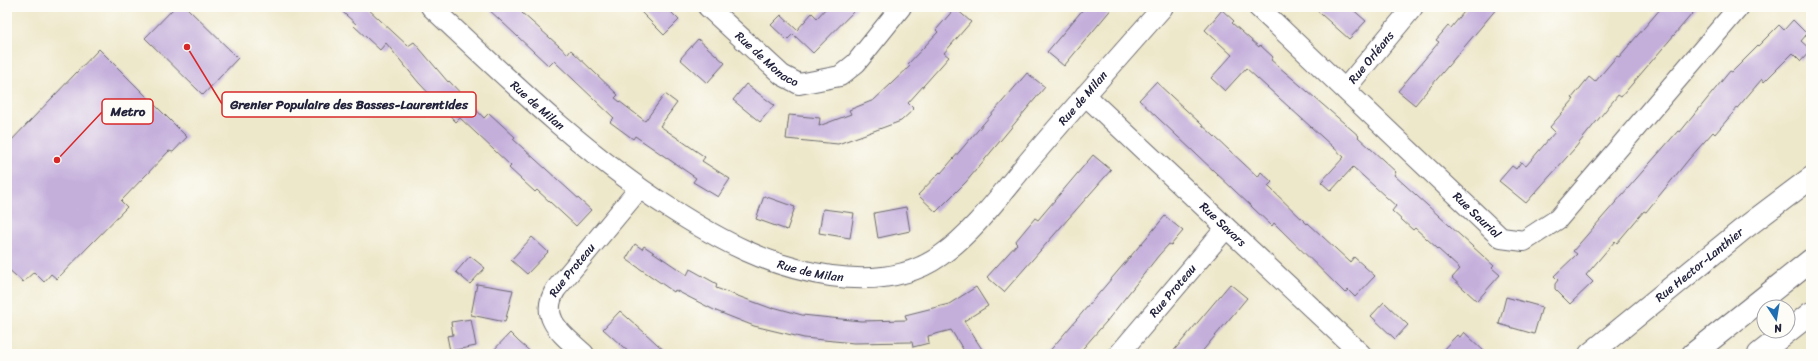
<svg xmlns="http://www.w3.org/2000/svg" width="1818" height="361" font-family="Sriracha,sans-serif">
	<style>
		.building { fill: #c4afdb }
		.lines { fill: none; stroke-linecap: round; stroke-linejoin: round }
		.street-casing { stroke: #69676d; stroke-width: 22 }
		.secondary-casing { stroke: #69676d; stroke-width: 24 }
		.highway-casing { stroke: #69676d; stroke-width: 24 }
		.street { stroke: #fff; stroke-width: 20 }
		.secondary { stroke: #fff; stroke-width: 22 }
		.highway { stroke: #fff; stroke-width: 22 }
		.labels { text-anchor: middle; stroke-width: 3.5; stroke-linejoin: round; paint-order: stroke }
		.street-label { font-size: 12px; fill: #22223b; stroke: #fdfcf7 }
		.leader { fill: none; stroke: #d62828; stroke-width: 1.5 }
		.callout-dot { fill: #d62828; stroke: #fdfcf7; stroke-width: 1.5 }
		.callout { fill: #fdfcf7; stroke: #d62828; stroke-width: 1.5 }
		.callout-label { font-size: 13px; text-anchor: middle; font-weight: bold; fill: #22223b }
	</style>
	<rect width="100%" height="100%" fill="#fdfcf7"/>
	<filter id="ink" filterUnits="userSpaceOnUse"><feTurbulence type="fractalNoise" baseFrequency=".025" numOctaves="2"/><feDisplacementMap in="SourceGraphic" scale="8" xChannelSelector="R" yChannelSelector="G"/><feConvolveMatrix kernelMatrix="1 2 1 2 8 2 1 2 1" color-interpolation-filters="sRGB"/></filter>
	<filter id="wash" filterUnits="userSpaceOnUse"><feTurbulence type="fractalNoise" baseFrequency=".012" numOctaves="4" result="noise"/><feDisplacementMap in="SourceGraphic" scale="16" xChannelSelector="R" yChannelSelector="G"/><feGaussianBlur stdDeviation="0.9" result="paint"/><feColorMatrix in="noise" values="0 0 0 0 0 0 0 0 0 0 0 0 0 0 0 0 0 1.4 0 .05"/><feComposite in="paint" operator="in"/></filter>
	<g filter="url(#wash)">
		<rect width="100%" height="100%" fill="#eee8cb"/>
		<g id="blocks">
			<g class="building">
				<path d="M175,7H186L238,58L203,95L145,38Z"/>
				<path d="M337,7H366L408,46L414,42L448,82L449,81L484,118L489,113L515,137L513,139L591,210L576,226L537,190L535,192L509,168L511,166L460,118L456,122L419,83L386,43L380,50L354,26L356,24Z"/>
				<path d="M486,7H528L522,13L568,54L571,50L618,95L615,98L645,121L665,94L677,103L660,126L705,157L702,161L730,179L718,197L693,182L696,178L635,136L633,139L610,122L614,118L554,61L549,66Z"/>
				<path d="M636,7H666L679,20L664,35Z"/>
				<path d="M827,7H858L813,53L793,34L787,40L771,25L781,15L797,30L812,13L817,18Z"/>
				<path d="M1085,7H1113L1064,66L1047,52Z"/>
				<path d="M1313,7H1350L1366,21L1349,39Z"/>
				<path d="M1468,7H1498L1415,105L1398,91L1439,42L1436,40L1448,26L1451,28Z"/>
				<path d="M1662,7H1698L1621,97L1618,95L1575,148L1526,203L1499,181L1512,166L1516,169L1521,162L1526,166L1555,132L1550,127L1574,99L1572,98L1589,77L1595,82L1617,56L1619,57Z"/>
				<path d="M955,8L971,22L944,53L949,57L908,103L914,109L901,121L838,144L786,139L789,115L820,118L819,126L851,114L849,110L874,100L910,66L908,64L938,32L936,30Z"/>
				<path d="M1222,10L1234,21L1232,23L1259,47L1260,45L1273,57L1271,60L1359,136L1358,137L1396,172L1394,175L1494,266L1492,268L1500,275L1477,301L1452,278L1460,269L1415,228L1413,230L1392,211L1396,206L1353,167L1331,191L1321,182L1344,157L1246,68L1225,91L1211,78L1232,55L1205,30Z"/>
				<path d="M1793,20L1807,34L1801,41L1811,50L1801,61L1793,53L1764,82L1762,79L1715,134L1713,132L1689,159L1646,212L1644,211L1617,243L1615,241L1586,275L1593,282L1570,304L1555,289V284L1558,280L1554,276L1577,254L1573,251L1678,131L1680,132L1730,71L1732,72L1779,25L1784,30Z"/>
				<path d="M698,39L725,63L707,83L680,59Z"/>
				<path d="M99,49L187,137L173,152L169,151L121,201L127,207L57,279L51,274L44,282L34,272L23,282L7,268V145Z"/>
				<path d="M1027,73L1045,87L966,182L936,212L918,195L940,172L941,173Z"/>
				<path d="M1156,82L1258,177L1261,172L1272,182L1268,186L1307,224L1308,223L1350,262L1354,257L1375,276L1355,297L1348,290L1345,293L1274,223L1272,226L1139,100Z"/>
				<path d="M746,84L774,105L760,122L733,100Z"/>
				<path d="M1093,155L1111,170L1004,292L987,277L1017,244L1015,242L1035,218L1038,220Z"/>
				<path d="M764,196L795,207L787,230L756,219Z"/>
				<path d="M906,207L910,231L878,238L874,213Z"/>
				<path d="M823,209L854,213L850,238L819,233Z"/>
				<path d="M1165,216L1183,231L1171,245L1169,244L1159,255L1106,322L1078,354H1047Z"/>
				<path d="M532,237L548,252L527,274L511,260Z"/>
				<path d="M635,244L642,249L644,246L687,275L690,269L717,284L716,288L773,309V307L802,315L861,321L907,320L905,315L949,304L976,287L988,306L964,321L985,354H966L951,330L928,336L929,343L913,347L912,342L854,343L804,338L754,326L716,311L675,290L674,292L626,259Z"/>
				<path d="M470,256L485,268L470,284L456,272Z"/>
				<path d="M477,284L513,290L505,322L471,315Z"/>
				<path d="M1230,284L1247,298L1200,354H1171Z"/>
				<path d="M1506,297L1542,307L1534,334L1499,324Z"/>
				<path d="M1384,302L1408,325L1395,339L1371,316Z"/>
				<path d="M620,311L645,333L668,354H631L603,329Z"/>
				<path d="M471,319L476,346L450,351L447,336L453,335L451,322Z"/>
				<path d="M1464,332L1487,354H1439L1457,335L1460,337Z"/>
				<path d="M510,333L519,342L533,354H490Z"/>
			</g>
		</g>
	</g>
	<g filter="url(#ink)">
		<use href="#blocks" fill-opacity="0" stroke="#69676d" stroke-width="1"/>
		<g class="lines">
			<defs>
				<g id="street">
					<path id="s1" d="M431,7C507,78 581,151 668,207C721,241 769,267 831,276C868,281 909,278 940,256C973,233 1001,194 1027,163C1071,111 1117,59 1163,7"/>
					<path id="s2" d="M708,7L782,75L799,84L840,76L856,63L901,7"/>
					<path id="s3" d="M1258,7L1501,238L1524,241L1558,219L1739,7"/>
					<path id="s4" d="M1345,89L1413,7"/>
					<path id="s5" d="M1085,95L1361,354"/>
					<path id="s6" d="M584,354C565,336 537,319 556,289L639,189"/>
					<path id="s7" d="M1119,354L1226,228"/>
				</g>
				<g id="secondary">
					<path id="s8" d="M1590,354L1742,230L1811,178"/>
				</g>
				<g id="highway">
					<path d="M1693,354L1811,260"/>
					<path d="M1759,354L1811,313"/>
				</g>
			</defs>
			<use href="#street" class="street-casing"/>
			<use href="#secondary" class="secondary-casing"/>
			<use href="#highway" class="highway-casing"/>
			<use href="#street" class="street"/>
			<use href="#secondary" class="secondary"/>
			<use href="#highway" class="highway"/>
		</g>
	</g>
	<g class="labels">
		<g class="street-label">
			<text dy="4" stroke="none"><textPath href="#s2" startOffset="79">Rue de Monaco</textPath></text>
			<text dy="4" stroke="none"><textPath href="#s4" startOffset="41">Rue Orléans</textPath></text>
			<text dy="4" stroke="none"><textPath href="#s1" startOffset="816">Rue de Milan</textPath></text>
			<text dy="4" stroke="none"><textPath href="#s1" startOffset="145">Rue de Milan</textPath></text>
			<text dy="4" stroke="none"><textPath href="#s3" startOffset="302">Rue Sauriol</textPath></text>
			<text dy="4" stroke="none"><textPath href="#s5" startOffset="189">Rue Savars</textPath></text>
			<text dy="4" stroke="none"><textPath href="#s8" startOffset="141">Rue Hector-Lanthier</textPath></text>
			<text dy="4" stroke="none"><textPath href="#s1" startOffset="468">Rue de Milan</textPath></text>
			<text dy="4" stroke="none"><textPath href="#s6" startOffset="104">Rue Proteau</textPath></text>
			<text dy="4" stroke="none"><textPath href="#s7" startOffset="83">Rue Proteau</textPath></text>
		</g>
	</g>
	<path class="leader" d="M187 47L222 104M57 160L102 112"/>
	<g class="callout-dot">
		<circle cx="187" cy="47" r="4"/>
		<circle cx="57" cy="160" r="4"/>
	</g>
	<g class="callout">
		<rect x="222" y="92" width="254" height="25" rx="4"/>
		<rect x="102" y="99" width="51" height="25" rx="4"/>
	</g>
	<g class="callout-label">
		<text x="349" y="109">Grenier Populaire des Basses-Laurentides</text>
		<text x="128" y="116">Metro</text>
	</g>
	<rect width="1818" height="361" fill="none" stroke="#fdfcf7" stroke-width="24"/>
	<g transform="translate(1776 319) rotate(168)"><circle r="19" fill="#fdfcf7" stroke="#a5a5ac"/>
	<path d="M0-3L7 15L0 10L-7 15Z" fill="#1f6fb2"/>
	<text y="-6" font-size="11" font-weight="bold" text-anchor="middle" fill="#22223b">N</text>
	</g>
</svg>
